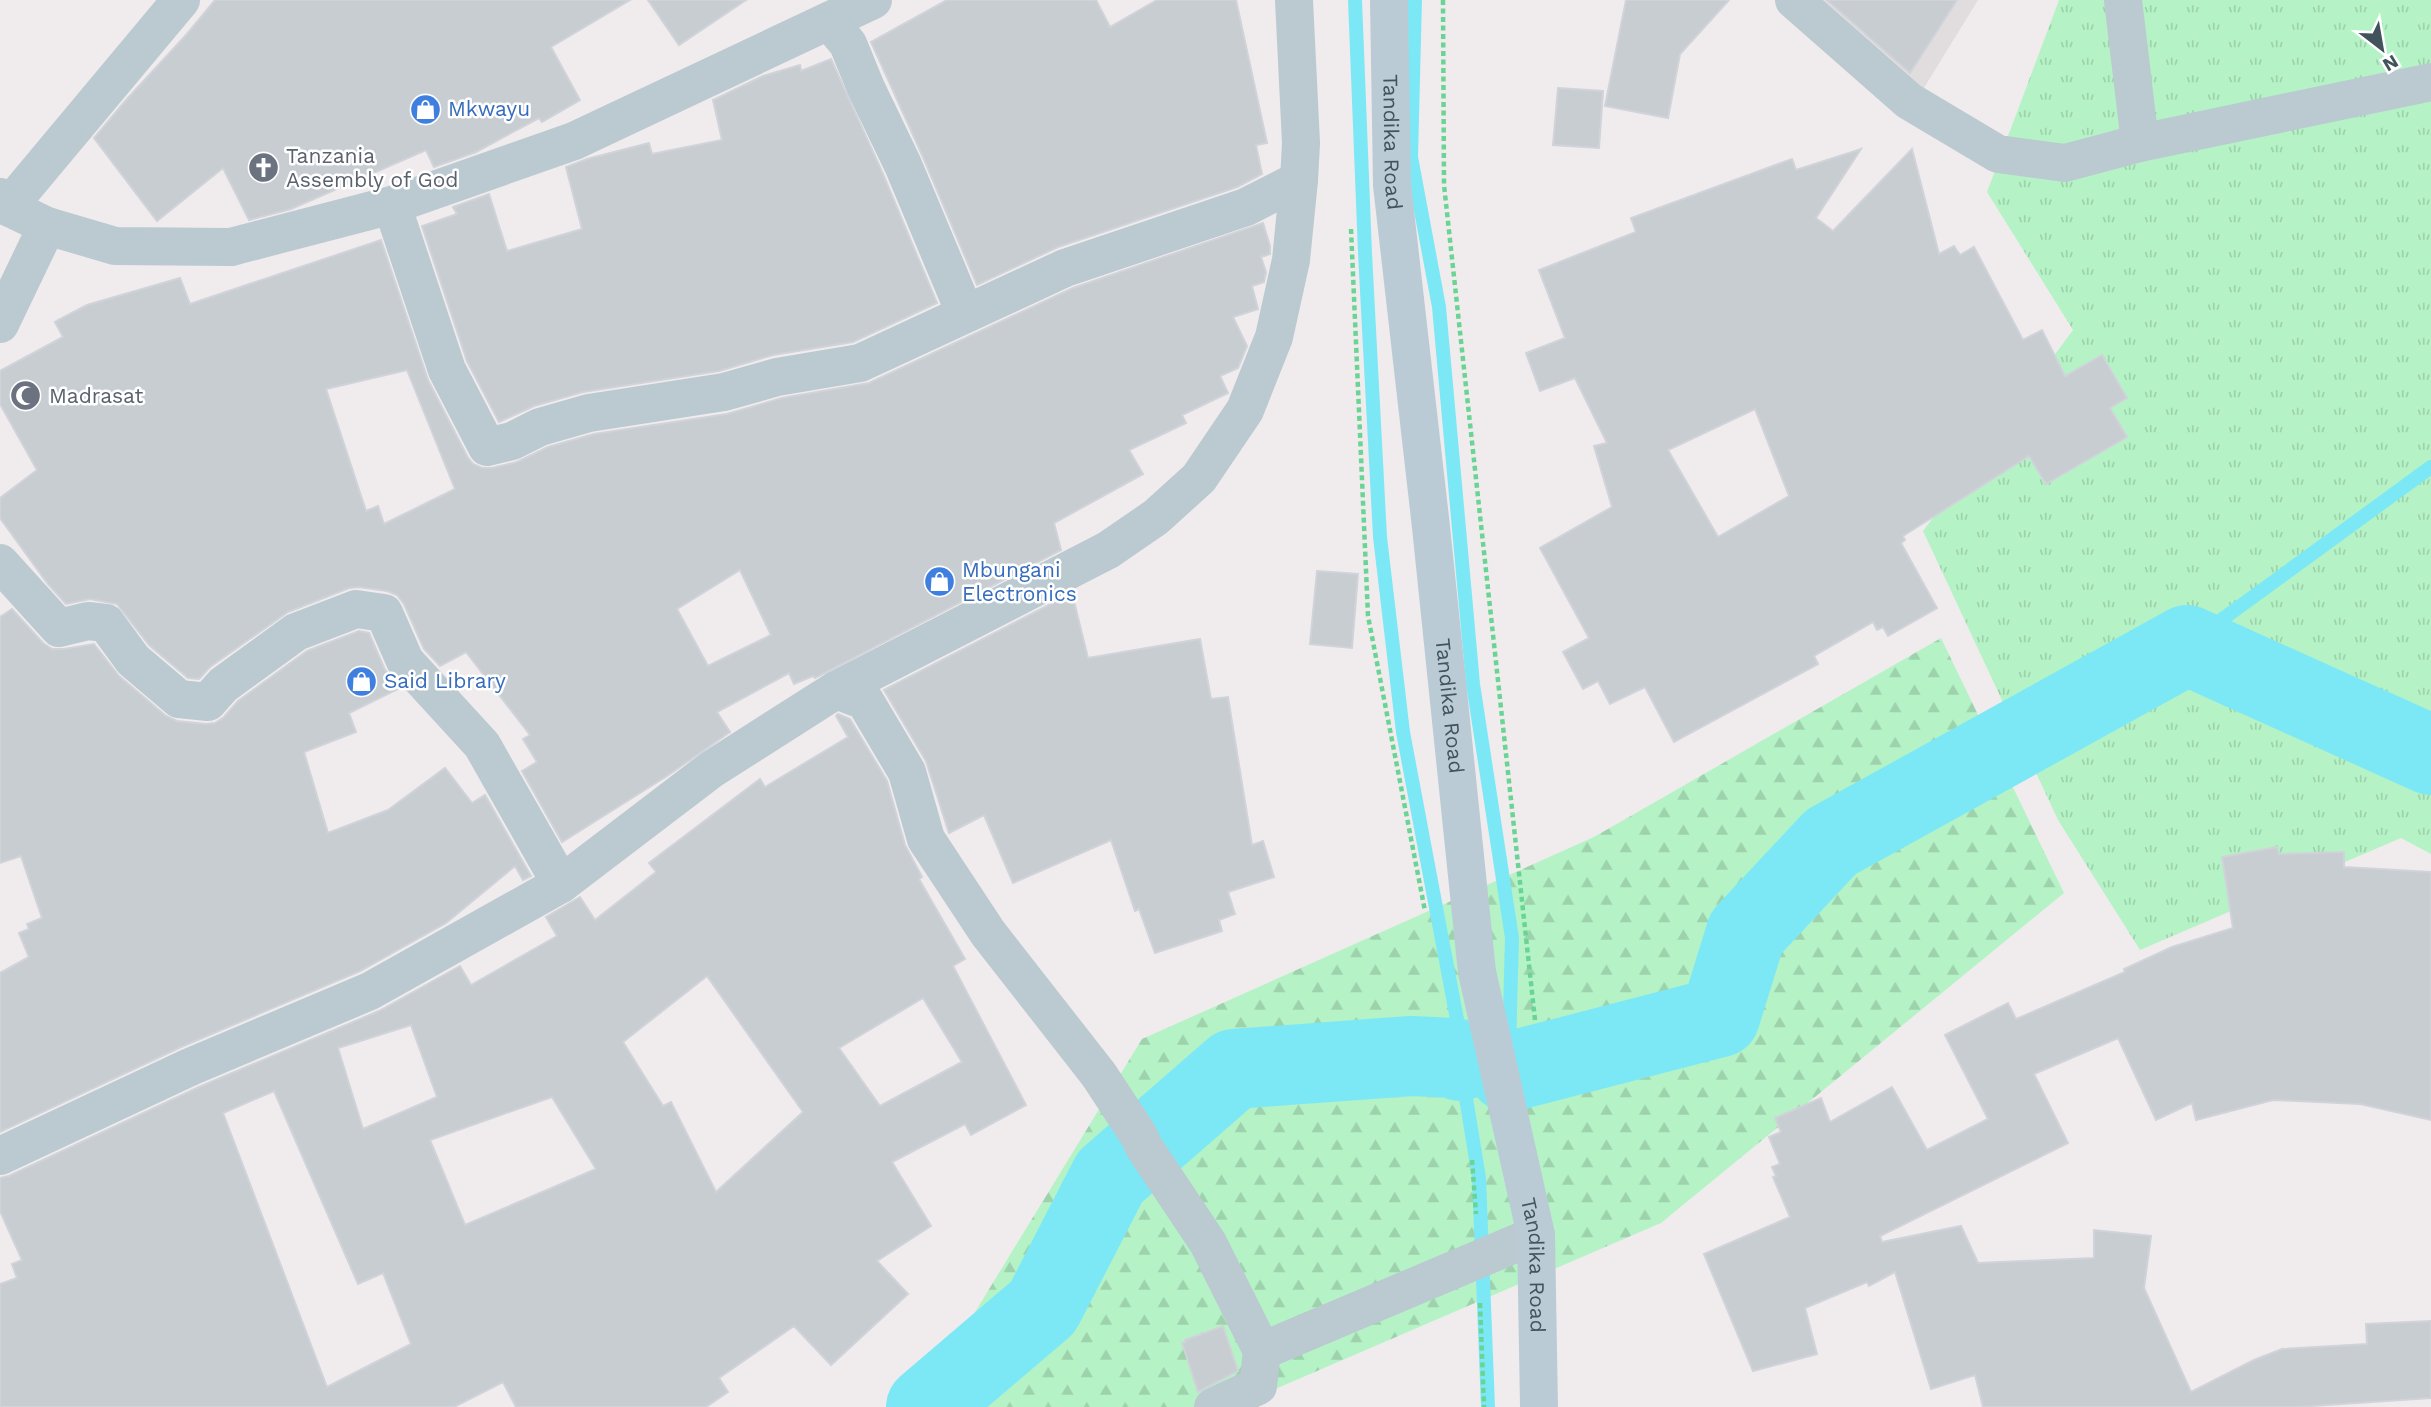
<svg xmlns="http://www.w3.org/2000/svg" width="2431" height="1407" font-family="'Work Sans',sans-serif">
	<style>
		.education { fill: #e1dddf }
		.grass { fill: url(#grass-tufts) }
		.forest { fill: url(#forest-firs) }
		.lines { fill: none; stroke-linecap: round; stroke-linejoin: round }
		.stream { stroke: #7de8f5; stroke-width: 14 }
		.river { stroke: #7de8f5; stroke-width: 80 }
		.building { fill: #c8cdd2; stroke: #d0d3d9; stroke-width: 2; fill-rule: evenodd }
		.path { stroke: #6ad494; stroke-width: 4.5; stroke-dasharray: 5 3.5; stroke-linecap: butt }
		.street { stroke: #bbc9d1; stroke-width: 38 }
		.secondary { stroke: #bbcbd6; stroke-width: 38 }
		.labels { text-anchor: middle; stroke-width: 5; stroke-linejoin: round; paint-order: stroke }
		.shop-label { font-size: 21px; fill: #366cbe; stroke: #fff; text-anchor: start }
		.street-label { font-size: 21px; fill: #43535c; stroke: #fff }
		.worship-label { font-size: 21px; fill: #5b616d; stroke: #fff; text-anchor: start }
	</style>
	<defs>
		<pattern id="grass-tufts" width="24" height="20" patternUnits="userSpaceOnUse" patternTransform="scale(1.75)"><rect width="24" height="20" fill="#b5f3c6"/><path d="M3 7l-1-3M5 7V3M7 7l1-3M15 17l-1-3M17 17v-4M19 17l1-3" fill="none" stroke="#9dd2ac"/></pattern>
		<pattern id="forest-firs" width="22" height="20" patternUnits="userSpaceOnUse" patternTransform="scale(1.75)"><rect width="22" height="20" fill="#b5f3c6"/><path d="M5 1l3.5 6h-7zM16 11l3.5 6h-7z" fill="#9dd2ac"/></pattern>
	</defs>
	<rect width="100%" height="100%" fill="#f0eced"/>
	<path class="education" d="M1784,0H1978L1911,109Z"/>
	<path class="grass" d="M2059,0H2431V854L2401,838L2140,950L2058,820L1923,531L2073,330L1987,192Z"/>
	<path class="forest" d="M1941,638L2064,893L1661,1223L1273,1390L1254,1407H917L1142,1039L1594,837Z"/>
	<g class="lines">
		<g class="stream">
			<path d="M1355,0L1365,253L1380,537L1403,732L1459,1030L1460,1061L1479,1178L1488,1407"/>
			<path d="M1415,0L1411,157L1439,307L1473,684L1512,938L1509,1048"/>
			<path d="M2187,645L2431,467"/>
		</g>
		<g class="river">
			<path d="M1508,1072L1720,1017L1746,933L1831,842L2187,645L2431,755"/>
			<path d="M926,1407L1043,1307L1110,1177L1234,1069L1411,1056L1455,1058L1460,1061"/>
		</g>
	</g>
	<g class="building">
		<path d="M215,0H630L551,47L580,100L542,122L539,118L476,152L434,167L426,150L291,209L249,220L223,168L157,221L94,138L127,99L187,34Z"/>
		<path d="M648,0H746L679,45Z"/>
		<path d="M947,0H1096L1110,27L1157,0H1236L1267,143L1256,145L1262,174L1237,187L1058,247L977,285L923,157L871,42Z"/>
		<path d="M1626,0H1729L1680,54L1668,118L1605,106Z"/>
		<path d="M1827,0H1957L1910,73Z"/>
		<path d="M831,59L883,174L937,303L853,342L773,355L719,371L583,392L534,406L499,422L467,361L422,226L457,214L453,207L489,194L507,251L582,229L566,167L587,159L649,143L652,154L722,140L713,100L763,76L800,65L801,71Z"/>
		<path d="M1558,88L1603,91L1599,148L1553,145Z"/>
		<path d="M1861,149L1816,218L1833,231L1912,149L1939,254L1954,246L1960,255L1974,247L2023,340L2042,330L2065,376L2102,355L2127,398L2110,408L2127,437L2046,484L2029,456L1903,536L1905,540L1901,543L1937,608L1888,636L1883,627L1877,630L1873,622L1814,656L1818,664L1674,742L1645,687L1610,704L1598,681L1583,689L1563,652L1589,638L1540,548L1612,507L1594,446L1607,443L1575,378L1540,391L1526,353L1565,338L1539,270L1636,232L1631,218L1792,159L1796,170ZM1755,409L1789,496L1718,537L1668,450Z"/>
		<path d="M1263,223L1270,246V254L1261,257L1266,272L1264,282L1252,286L1258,309L1233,317L1247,346L1238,368L1220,376L1228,393L1182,415L1186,423L1129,450L1143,474L1054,523L1061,550L815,678L813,676L794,684L789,673L717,712L730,732L667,776L562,842L522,771L537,762L523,739L530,735L466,652L440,666L424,649L404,604L397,595L387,591L359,587L349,588L288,612L210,667L199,679L188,678L149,645L117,604L90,599L66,604L48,584L0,518V498L37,470L0,404V371L63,337L55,322L58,320L87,305L180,278L190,304L381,240L428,380L468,458L473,464L482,468H492L517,462L548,447L594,434L727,414L782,398L869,383L1073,288ZM407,370L455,489L384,524L378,506L366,511L326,389ZM740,570L771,635L708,666L677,609Z"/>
		<path d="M1317,571L1358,574L1352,648L1310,644Z"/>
		<path d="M1072,593L1088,658L1200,639L1211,699L1228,697L1252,845L1263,841L1274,877L1228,892L1235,914L1219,920L1222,931L1155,953L1139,909L1135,911L1111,840L1013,883L984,815L949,833L926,761L884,690Z"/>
		<path d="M12,609L43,643L52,649H64L94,644L119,676L166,716L177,721L206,724L215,723L224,717L238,701L307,651L359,631L369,633L385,670L400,688L349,713L356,732L304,752L328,833L388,810L445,768L472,803L485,795L531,876L523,880L515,866L446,923L360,971L181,1047L0,1132V973L29,957L19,933L29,929L27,924L42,918L21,856L0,863V617Z"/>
		<path d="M838,714L850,719L887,781L905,845L922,877L919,879L965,959L953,966L1026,1105L971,1135L965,1124L892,1162L931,1226L877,1261L908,1294L831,1365L794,1326L719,1378L728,1392L706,1407H516L503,1382L454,1407H0V1284L17,1278L12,1264L22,1260L0,1211V1178L9,1176L199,1087L379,1011L460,966L471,985L557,936L546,917L580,897L595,920L656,872L649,863L760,779L765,787L848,737L836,716ZM707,976L803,1112L716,1192L671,1102L663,1106L623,1042ZM923,998L962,1062L880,1106L839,1048ZM411,1025L437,1097L363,1129L338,1048ZM274,1091L358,1284L383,1273L411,1344L327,1387L223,1113ZM552,1097L596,1169L465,1225L430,1140Z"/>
		<path d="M2277,847L2279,854L2344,852V867L2431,872V1120L2360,1104L2273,1100L2196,1120L2192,1103L2156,1120L2118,1038L2034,1074L2068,1143L1880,1236L1882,1242L1961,1226L1978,1263L2094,1258V1230L2151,1236L2144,1288L2191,1392L2254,1360L2282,1349L2367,1344L2366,1324L2431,1321V1398L2297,1407H1983L1975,1375L1931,1389L1895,1272L1869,1286L1867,1282L1805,1308L1817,1354L1753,1371L1704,1254L1790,1217L1773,1177L1776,1176L1772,1167L1780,1164L1769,1137L1781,1132L1775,1118L1821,1098L1830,1122L1892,1087L1927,1150L1988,1119L1945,1035L2008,1003L2016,1019L2125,972L2124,969L2172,947L2233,928L2222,857Z"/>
		<path d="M1223,1326L1238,1371L1198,1392L1182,1343L1185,1342V1340Z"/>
	</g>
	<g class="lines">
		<g class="path">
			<path d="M1443,0L1444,185L1535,1020"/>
			<path d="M1351,229L1368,616L1425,911"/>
			<path d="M1472,1160L1476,1214"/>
			<path d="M1480,1303L1484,1407"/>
		</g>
		<g class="street">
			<path d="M1794,0L1909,101L1998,154L2065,163L2140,143L2431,82"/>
			<path d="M2123,0L2140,143"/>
			<path d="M829,21L848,44L866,88L903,165L965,313"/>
			<path d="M0,197L8,207L47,226L115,246L231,247L392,205L574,141L873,0"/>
			<path d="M392,205L447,370L487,447L512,441L540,427L589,413L724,392L777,377L860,363L1065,268L1246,207L1299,180"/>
			<path d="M8,207L181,0"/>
			<path d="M0,324L47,226"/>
			<path d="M0,563L59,628L88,621L106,623L133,660L179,699L208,702L223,685L296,632L356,609L384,613L405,661L482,745L561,884"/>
			<path d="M836,690L865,701L907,772L926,839L988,933L1099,1075L1139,1136L1144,1147L1208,1243L1262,1351"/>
			<path d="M0,1156L190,1067L370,991L561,884L712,769L836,690L1108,550L1156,517L1199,478L1245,410L1274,337L1291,260L1299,180L1301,143L1294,0"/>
			<path d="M1213,1407L1258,1386L1262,1351L1536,1235"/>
		</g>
		<path class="secondary" id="s1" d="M1389,0L1392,185L1431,527L1477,972L1536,1235L1539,1407"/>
	</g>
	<defs>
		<symbol id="shop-disc" viewBox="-11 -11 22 22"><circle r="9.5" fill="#3f7fe0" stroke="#fff"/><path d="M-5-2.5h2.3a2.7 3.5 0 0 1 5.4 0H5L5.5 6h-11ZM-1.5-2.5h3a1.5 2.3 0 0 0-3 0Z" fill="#fff"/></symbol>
		<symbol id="church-disc" viewBox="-11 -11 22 22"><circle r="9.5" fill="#6b7280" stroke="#fff"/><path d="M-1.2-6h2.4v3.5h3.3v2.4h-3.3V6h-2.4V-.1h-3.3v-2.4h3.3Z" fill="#fff"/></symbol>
		<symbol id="mosque-disc" viewBox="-11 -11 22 22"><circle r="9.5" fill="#6b7280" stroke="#fff"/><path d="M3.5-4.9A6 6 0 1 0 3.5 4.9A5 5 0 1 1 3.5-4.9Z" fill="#fff"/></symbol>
	</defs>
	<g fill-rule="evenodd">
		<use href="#shop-disc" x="408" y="92" width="35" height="35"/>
		<use href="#church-disc" x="246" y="150" width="35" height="35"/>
		<use href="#mosque-disc" x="8" y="378" width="35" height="35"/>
		<use href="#shop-disc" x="922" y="564" width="35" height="35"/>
		<use href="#shop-disc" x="344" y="664" width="35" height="35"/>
	</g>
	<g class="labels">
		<g class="shop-label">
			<text x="448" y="116">Mkwayu</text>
			<text x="962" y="577">Mbungani<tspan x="962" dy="24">Electronics</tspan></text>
			<text x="384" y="688">Said Library</text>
		</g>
		<g class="street-label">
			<text dy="7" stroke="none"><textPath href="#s1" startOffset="142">Tandika Road</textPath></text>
			<text dy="7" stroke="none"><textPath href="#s1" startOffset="709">Tandika Road</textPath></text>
			<text dy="7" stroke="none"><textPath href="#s1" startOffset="1276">Tandika Road</textPath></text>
		</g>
		<g class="worship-label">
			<text x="286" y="163">Tanzania<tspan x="286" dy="24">Assembly of God</tspan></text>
			<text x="49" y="403">Madrasat</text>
		</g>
	</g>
	<g transform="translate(2382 49) rotate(149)" stroke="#ffffff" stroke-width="5" paint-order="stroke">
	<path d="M0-5L12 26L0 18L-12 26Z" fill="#43535c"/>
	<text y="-10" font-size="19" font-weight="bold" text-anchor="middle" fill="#43535c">N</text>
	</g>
</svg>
